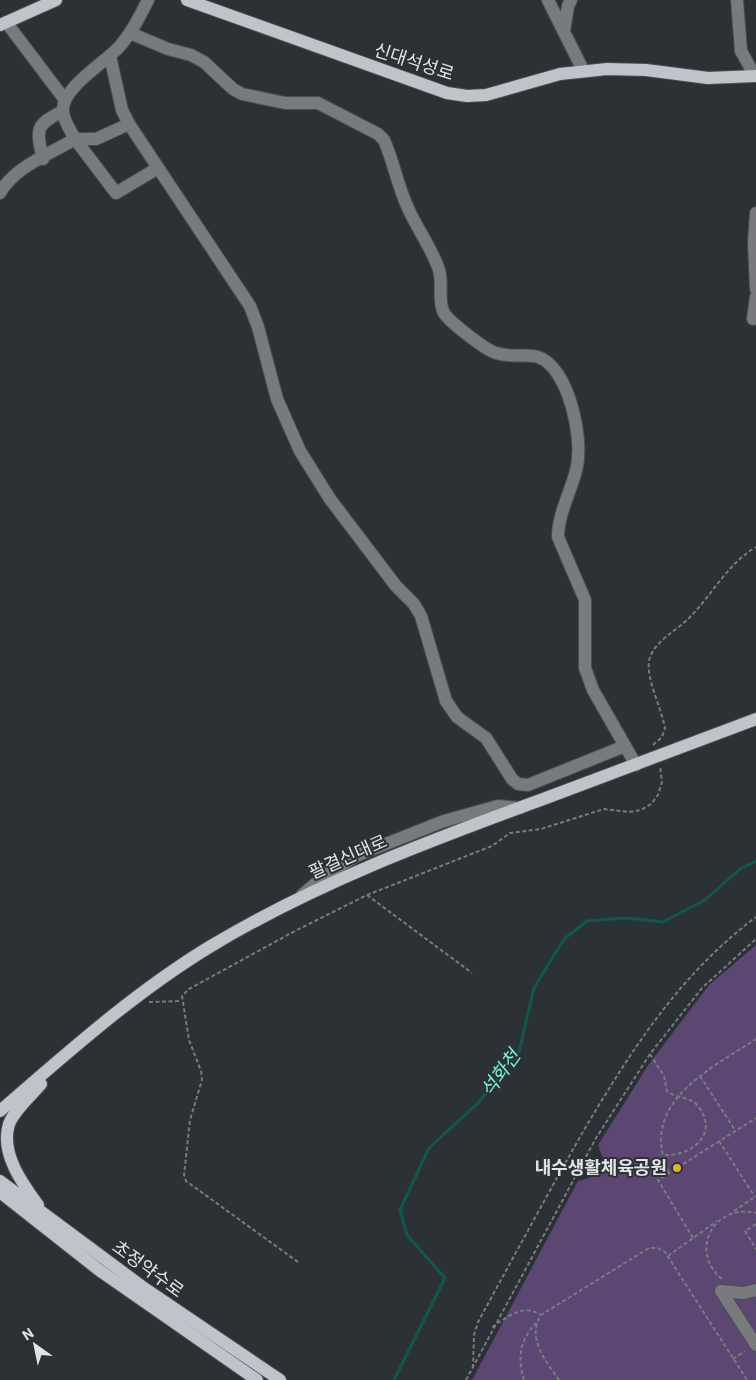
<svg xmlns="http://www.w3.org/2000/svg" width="756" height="1380" font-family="Roboto,'Noto Sans KR',sans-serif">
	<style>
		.green { fill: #5b4771 }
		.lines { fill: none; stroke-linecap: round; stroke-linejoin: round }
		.stream { stroke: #12574e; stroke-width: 3 }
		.minor-casing { stroke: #494e52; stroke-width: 14 }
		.major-casing { stroke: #494e52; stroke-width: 14 }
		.path { stroke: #787c80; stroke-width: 2; stroke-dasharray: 4 2.5; stroke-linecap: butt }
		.minor { stroke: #797a7d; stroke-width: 12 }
		.major { stroke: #c1c3ca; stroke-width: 12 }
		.poi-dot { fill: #dab334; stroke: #2c3136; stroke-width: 2 }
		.labels { text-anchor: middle; stroke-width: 4; stroke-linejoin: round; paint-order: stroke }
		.street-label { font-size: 18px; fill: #e1e4e7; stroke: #2c3136 }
		.poi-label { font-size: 18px; font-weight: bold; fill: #e1e4e7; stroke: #2c3136; text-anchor: end }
		.water-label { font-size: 19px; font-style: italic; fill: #79f3e1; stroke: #2c3136 }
	</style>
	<rect width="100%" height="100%" fill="#2c3136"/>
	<path class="green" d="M756,945V1380H472L578,1181L592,1177L603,1158L598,1145L649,1064L709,985Z"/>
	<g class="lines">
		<path class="stream" d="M394,1380L445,1278L407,1235L400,1210L429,1148L478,1103L519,1052L534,988L564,939L587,921L626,918L663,922L705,900L740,869L756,861"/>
		<defs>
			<g id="minor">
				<path d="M548,0L583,70"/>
				<path d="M737,0L741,51L755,76"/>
				<path d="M6,22L65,100"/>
				<path d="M564,31L568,6L571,0"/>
				<path d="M130,33L168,49L191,55L204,62L233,89L242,94L285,103H318L378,134L384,140C394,163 398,187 408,208C417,229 432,248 439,270C443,282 438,299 443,311C446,320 486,350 496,353C522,361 538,345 557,373C573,396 583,444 576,471C570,493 558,515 558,537L585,600V668L593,690L636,765"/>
				<path d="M110,56L122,110L129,124L250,306L258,327L277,399L300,451L330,499L396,586L414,604L421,616L446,701L457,717L486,738L512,779L518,784L528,785L625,746"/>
				<path d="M75,139L116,193L158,168"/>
				<path d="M75,139H96L129,124"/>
				<path d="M43,159C36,129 35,125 63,111"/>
				<path d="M0,193C14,167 50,154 75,139C71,131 63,120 63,111C61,88 106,62 120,46C132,32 140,16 148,0"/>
				<path d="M756,213L754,242L756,289"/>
				<path d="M753,319L756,297"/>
				<path d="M302,895L328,873L358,855L444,821L498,806L520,808"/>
				<path d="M721,1291L756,1345"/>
				<path d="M721,1291L743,1293L756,1290"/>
			</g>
			<g id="major">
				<path d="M187,0L447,93L467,96L486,95L560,74L607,69L646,70L708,78L756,76"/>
				<path d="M0,25L56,0"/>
				<path d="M0,1111C67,1053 135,992 211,946C316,883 431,840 546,798C616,772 686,746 756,719"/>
				<path d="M0,1181L144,1288L280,1380"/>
				<path d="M1,1193L99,1270L257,1380"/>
				<path d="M38,1205C22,1183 0,1153 9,1124C15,1109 31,1096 41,1084"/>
			</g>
		</defs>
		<use href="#minor" class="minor-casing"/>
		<use href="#major" class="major-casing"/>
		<g class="path">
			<path d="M653,745L662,737L665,728C662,710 646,678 649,661C653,641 677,631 690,617C712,595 728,563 756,547"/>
			<path d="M367,895L472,973"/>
			<path d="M149,1002L181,1001"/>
			<path d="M650,1054L664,1076L667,1091C676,1099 690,1096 698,1106C720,1134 691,1157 663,1155"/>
			<path d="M700,1076L735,1130"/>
			<path d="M719,1141L755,1197"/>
			<path d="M669,1173C637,1103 709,1070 756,1039"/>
			<path d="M734,1211L756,1196"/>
			<path d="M756,1224L745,1231L756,1249"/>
			<path d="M693,1238L658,1180L756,1118"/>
			<path d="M668,1256L717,1221"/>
			<path d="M298,1262L186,1181L184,1175L190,1120L202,1080L201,1071L189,1040L182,996L189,989L295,931L367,895L492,846L510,833L541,829L604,809L629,812L641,810L651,804L658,795L662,782L660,766"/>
			<path d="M722,1279C688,1251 714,1203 756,1213"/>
			<path d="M492,1327C508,1317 523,1303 541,1315"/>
			<path d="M733,1359L745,1351"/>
			<path d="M473,1368L474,1335L478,1322C513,1258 548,1193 584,1130C632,1049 680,974 756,917"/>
			<path d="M466,1380L596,1138L650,1054L702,988L756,939"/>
			<path d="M524,1380C517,1357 520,1340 536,1323"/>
			<path d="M559,1380C546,1361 526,1338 541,1315L649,1248H658L665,1252L747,1380"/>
		</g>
		<use href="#minor" class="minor"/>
		<use href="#major" class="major"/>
	</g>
	<circle class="poi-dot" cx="677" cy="1168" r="5"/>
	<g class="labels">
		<g class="street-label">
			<text transform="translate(414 62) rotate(18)" y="6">신대석성로</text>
			<text transform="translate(348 857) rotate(-24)" y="6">팔결신대로</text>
			<text transform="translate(148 1269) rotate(36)" y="6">초정약수로</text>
		</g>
		<g class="poi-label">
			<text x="667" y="1174">내수생활체육공원</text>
		</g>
		<g class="water-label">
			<text transform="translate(500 1073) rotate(-54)" y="7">석화천</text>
		</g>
	</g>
	<g transform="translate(35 1345) rotate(327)" stroke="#2c3136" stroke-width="4" paint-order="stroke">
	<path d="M0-4L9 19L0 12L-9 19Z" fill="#e1e4e7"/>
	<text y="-8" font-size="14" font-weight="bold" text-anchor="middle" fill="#e1e4e7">N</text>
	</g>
</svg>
